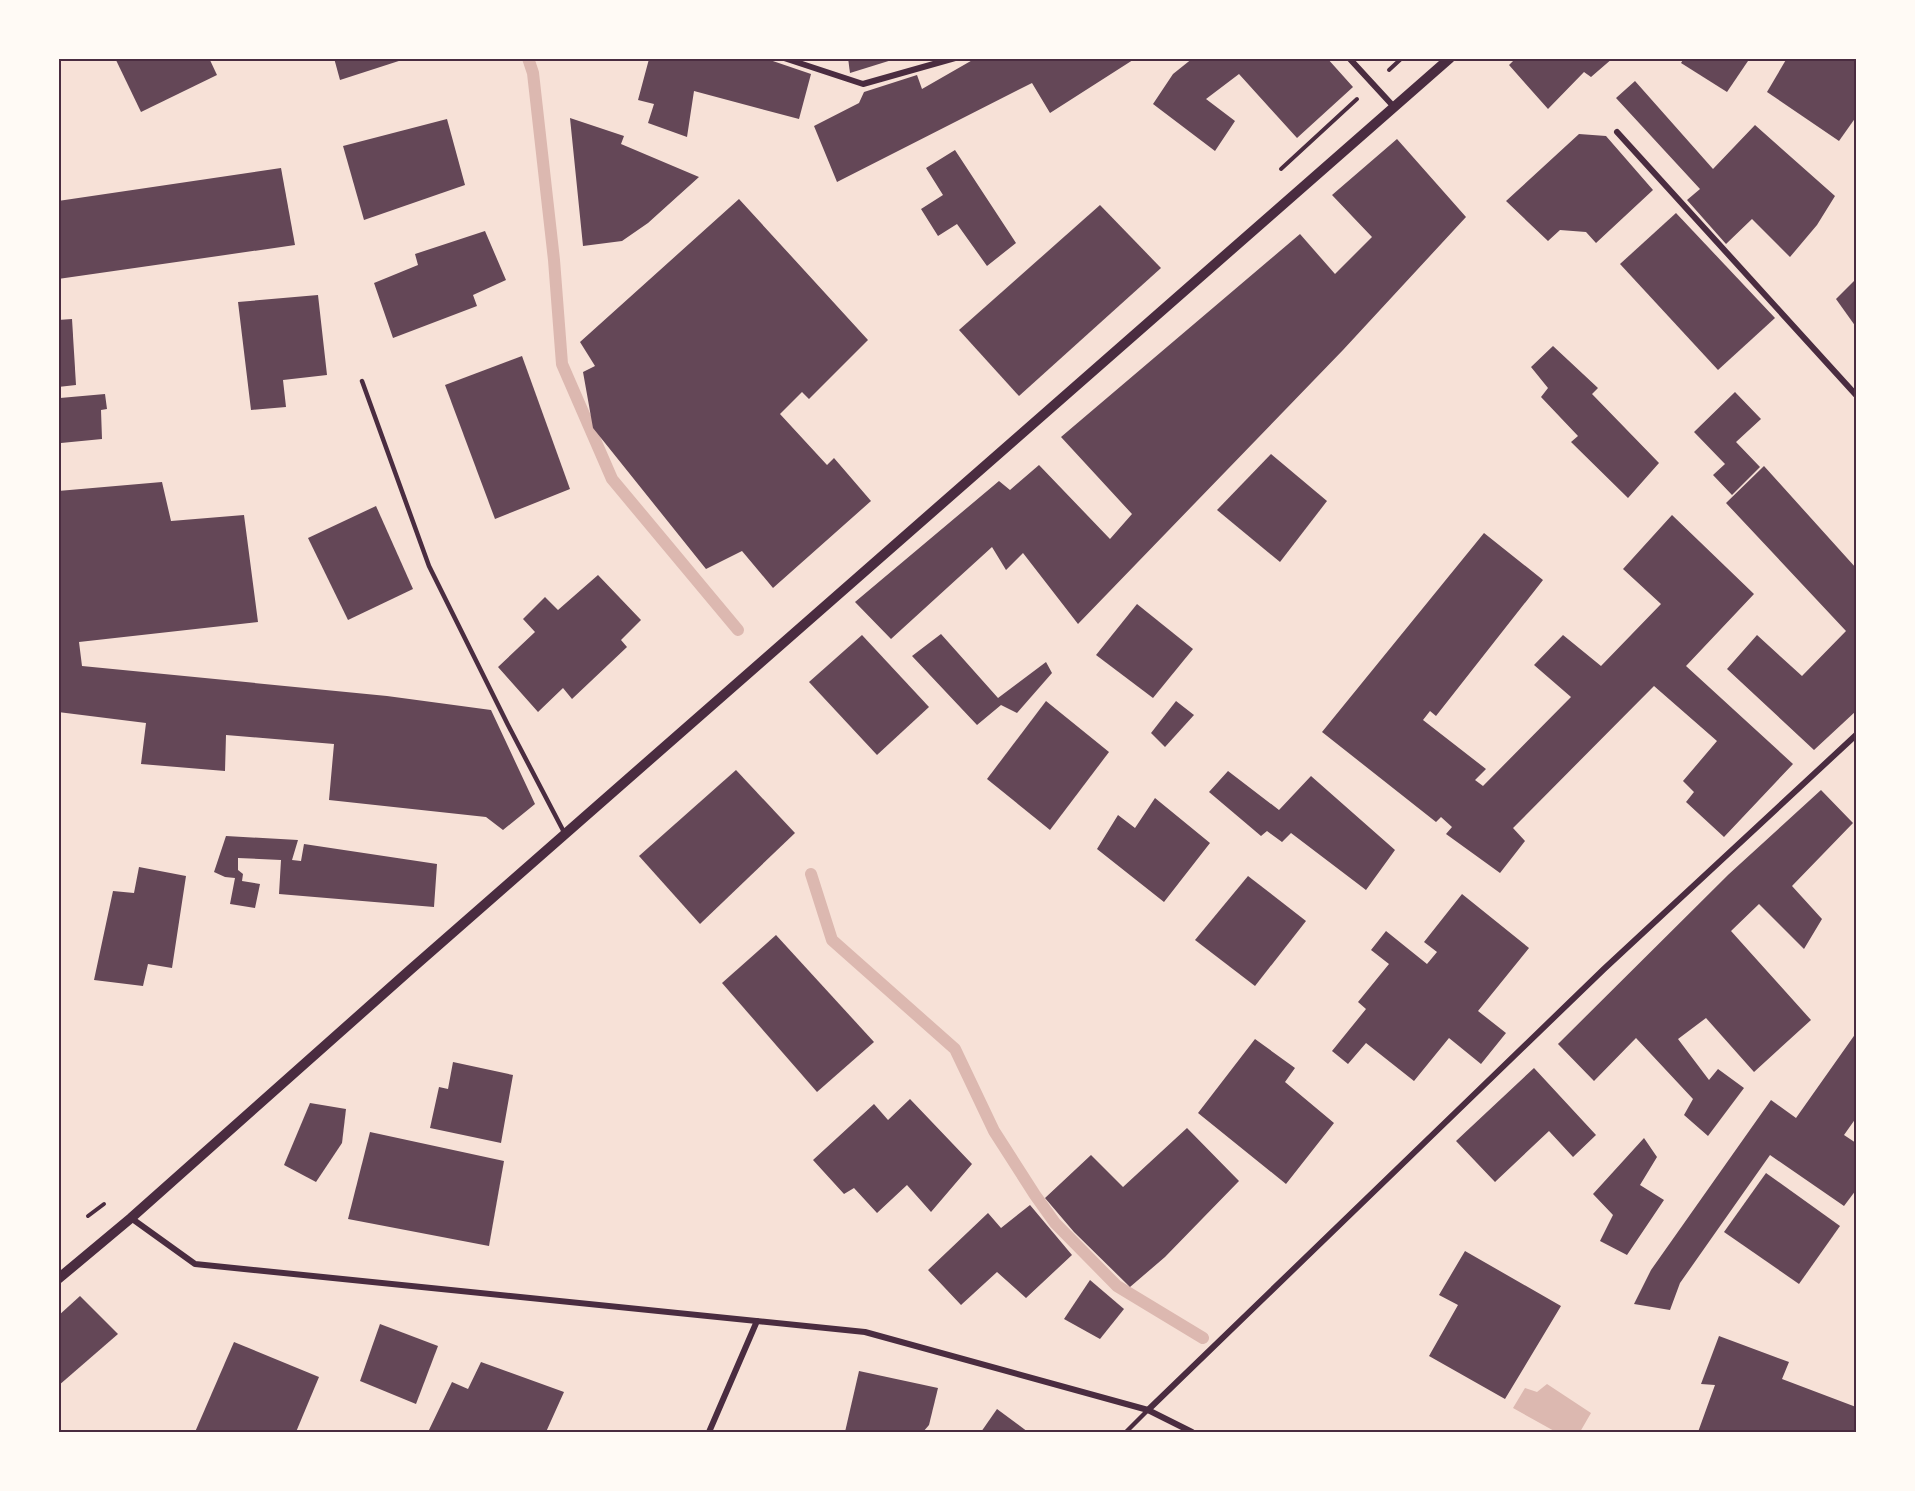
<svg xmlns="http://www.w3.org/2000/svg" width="1915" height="1491" font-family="'Sofia Sans Condensed',sans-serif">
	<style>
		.water { fill: #dcb8b0 }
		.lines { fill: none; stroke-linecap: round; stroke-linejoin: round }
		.stream { stroke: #dcb8b0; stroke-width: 12 }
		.building { fill: #644757 }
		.path { stroke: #4a2c40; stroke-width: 4 }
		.service { stroke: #4a2c40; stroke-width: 4.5 }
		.minor { stroke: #4a2c40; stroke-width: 6 }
		.tertiary { stroke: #4a2c40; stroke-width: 10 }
		.neatline { fill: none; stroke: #4a2c40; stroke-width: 2 }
	</style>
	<rect width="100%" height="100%" fill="#f7e1d7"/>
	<path class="water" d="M1547,1384L1591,1413L1580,1432H1556L1513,1408L1525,1388L1537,1392Z"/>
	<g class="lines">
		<g class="stream">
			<path d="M528,58L533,73L554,260L562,364L612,479L738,630"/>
			<path d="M811,874L832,940L955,1049L994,1131L1035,1195L1055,1223L1117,1286L1203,1338"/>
		</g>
	</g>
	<g class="building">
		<path d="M115,58H209L217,75L141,112Z"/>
		<path d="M334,58H405V59L340,80Z"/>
		<path d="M661,58H764L811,74L799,119L694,91L687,137L648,123L654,104L638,100L649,59L660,61Z"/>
		<path d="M848,58H894L895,59L850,73Z"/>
		<path d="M976,58H1136L1050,113L1032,83L837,182L814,126L859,103L864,92L917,75L922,89Z"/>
		<path d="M1193,58H1327L1353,87L1297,138L1239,74L1206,99L1235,121L1215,151L1153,104L1173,74Z"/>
		<path d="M1516,58H1613L1591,77L1584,72L1548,109L1509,65Z"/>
		<path d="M1684,58H1750L1727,92L1681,63Z"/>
		<path d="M1787,58H1856V117L1839,141L1767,92Z"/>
		<path d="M1635,81L1713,169L1755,125L1835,196L1817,225L1790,257L1752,219L1726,244L1687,200L1700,189L1616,98Z"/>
		<path d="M570,118L624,136L621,144L699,177L648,223L622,241L583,246Z"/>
		<path d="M447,119L465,185L364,220L343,146Z"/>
		<path d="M1579,134L1606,136L1653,190L1596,243L1586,232L1560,230L1548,241L1506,201Z"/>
		<path d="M1397,139L1466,217L1343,350L1078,624L1023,553L1006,570L992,547L891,639L855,602L999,481L1010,490L1039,465L1110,539L1132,514L1061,437L1300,234L1335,274L1372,237L1332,195Z"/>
		<path d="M955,150L1016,243L987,266L957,224L938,236L921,209L943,195L926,168Z"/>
		<path d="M281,168L295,245L58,279V201Z"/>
		<path d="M739,199L868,340L809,399L802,392L780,414L827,465L834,458L871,501L773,588L742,551L706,569L593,428L583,372L595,366L580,342Z"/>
		<path d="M1100,205L1161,268L1019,396L959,330Z"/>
		<path d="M1676,213L1775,318L1718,370L1620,264Z"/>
		<path d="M485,231L506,280L473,295L477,306L393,338L374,283L418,265L415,254Z"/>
		<path d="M1856,279V327L1836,299Z"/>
		<path d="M318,295L327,375L283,380L286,407L251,410L238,302Z"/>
		<path d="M72,319L76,385L58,387V320Z"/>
		<path d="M1553,346L1598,388L1592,394L1659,463L1628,498L1571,442L1578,436L1541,397L1548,388L1531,367Z"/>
		<path d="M522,356L570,489L495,519L445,385Z"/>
		<path d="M1735,392L1761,419L1736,442L1760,467L1732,495L1713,475L1725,464L1694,432Z"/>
		<path d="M105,394L107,409L101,410L102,439L61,443L60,398Z"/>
		<path d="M1271,454L1327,501L1280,562L1217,510Z"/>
		<path d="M1764,466L1856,568V711L1814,750L1727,669L1757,635L1802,676L1846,631L1726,503Z"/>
		<path d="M162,482L171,521L244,515L258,622L79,642L82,666L387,696L491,710L535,804L503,830L486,817L329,800L334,744L226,735L225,771L141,764L146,723L58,712V491Z"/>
		<path d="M376,506L413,589L348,620L308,538Z"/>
		<path d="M1672,515L1754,594L1686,666L1793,764L1724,837L1686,802L1694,792L1683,781L1717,741L1654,686L1513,828L1525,841L1500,873L1446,834L1452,827L1441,817L1436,822L1322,732L1484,533L1543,580L1436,716L1430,711L1423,720L1486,769L1475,780L1483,786L1571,697L1534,665L1563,635L1601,666L1661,604L1623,569Z"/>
		<path d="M598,575L641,620L621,640L627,647L572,699L563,688L538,712L498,667L535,632L523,619L545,597L558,610Z"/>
		<path d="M1137,604L1193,649L1153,698L1096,655Z"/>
		<path d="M941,634L998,698L1046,662L1052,673L1017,713L1001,705L977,725L912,656Z"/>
		<path d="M862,635L929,707L877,755L809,682Z"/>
		<path d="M1046,701L1109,752L1050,830L987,779Z"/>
		<path d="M1176,701L1194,715L1165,747L1151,733Z"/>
		<path d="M736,770L795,833L700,924L639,856Z"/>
		<path d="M1228,771L1279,810L1311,776L1395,850L1366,890L1291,833L1282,842L1267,831L1261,836L1209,792Z"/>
		<path d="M1821,790L1853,823L1792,886L1822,919L1804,949L1759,904L1731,931L1811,1020L1754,1072L1706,1018L1678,1039L1709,1080L1718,1069L1744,1088L1708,1136L1684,1115L1693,1099L1636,1038L1594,1081L1558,1044L1729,874Z"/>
		<path d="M1155,798L1210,843L1164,902L1097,849L1118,815L1135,828Z"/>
		<path d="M226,836L298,840L292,860L301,861L304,844L437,864L434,907L279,894L281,860L238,858V870L243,874L242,881L260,884L255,908L230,904L235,878L225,877L214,872Z"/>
		<path d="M139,867L186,876L172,968L148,964L143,986L94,980L113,891L134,893Z"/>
		<path d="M1248,876L1306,921L1255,986L1195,940Z"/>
		<path d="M1462,894L1529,948L1478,1011L1506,1033L1481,1064L1449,1038L1414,1081L1366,1043L1348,1064L1332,1051L1366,1009L1358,1002L1389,964L1371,950L1386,931L1427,964L1437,952L1424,942Z"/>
		<path d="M776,935L874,1042L817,1092L722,983Z"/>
		<path d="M1856,1033V1118L1844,1135L1856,1143V1190L1844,1206L1770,1155L1680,1283L1670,1310L1634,1304L1651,1270L1771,1100L1796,1118Z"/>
		<path d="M1255,1039L1295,1068L1285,1082L1334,1123L1286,1184L1198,1113Z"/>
		<path d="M453,1062L513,1075L501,1143L430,1128L439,1087L448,1089Z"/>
		<path d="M1534,1068L1596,1135L1573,1157L1549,1131L1495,1182L1456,1141Z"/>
		<path d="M910,1099L972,1164L931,1212L907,1185L877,1213L854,1188L844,1194L813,1160L874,1104L888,1120Z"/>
		<path d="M310,1103L346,1109L342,1143L316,1182L284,1165Z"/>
		<path d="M1187,1128L1239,1181L1165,1257L1130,1287L1074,1232L1045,1198L1091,1155L1123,1187Z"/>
		<path d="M370,1132L504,1161L489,1246L348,1219Z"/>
		<path d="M1644,1138L1657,1157L1640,1185L1664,1200L1627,1255L1600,1241L1613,1215L1593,1194Z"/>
		<path d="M1766,1173L1840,1226L1799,1284L1724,1232Z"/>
		<path d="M1030,1205L1072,1255L1026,1298L997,1272L961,1305L928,1270L988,1213L1001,1228Z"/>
		<path d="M1465,1251L1561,1306L1505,1399L1429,1356L1458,1305L1439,1295Z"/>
		<path d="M1090,1280L1124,1309L1100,1339L1064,1319Z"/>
		<path d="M80,1296L118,1334L58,1386V1316Z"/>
		<path d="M380,1324L438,1346L416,1404L360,1381Z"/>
		<path d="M1719,1336L1789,1362L1782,1379L1856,1407V1432H1698L1715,1385L1701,1384Z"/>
		<path d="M234,1342L319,1377L296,1432H195Z"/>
		<path d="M481,1362L564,1392L546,1432H428L452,1382L468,1389Z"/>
		<path d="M859,1371L938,1388L929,1425L923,1432H845Z"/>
		<path d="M997,1409L1028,1432H981Z"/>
	</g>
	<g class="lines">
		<g class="path">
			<path d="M1389,70L1402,58"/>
			<path d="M1281,169L1357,99"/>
			<path d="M88,1216L104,1204"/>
		</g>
		<g class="service">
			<path d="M362,381L429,566L508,725L565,834"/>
			<path d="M1126,1432L1148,1410"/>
		</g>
		<g class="minor">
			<path d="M784,58L863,84L955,58"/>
			<path d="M1349,58L1395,108"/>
			<path d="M1617,132L1856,395"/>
			<path d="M131,1218L195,1264L865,1332L1148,1410L1192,1432"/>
			<path d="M1148,1410L1604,969L1856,735"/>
			<path d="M709,1432L757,1321"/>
		</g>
		<path class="tertiary" d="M58,1279L131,1218L410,970L1450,58"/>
	</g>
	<rect width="1915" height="1491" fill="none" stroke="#fffaf5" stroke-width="120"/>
	<rect x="60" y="60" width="1795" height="1371" class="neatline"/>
</svg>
